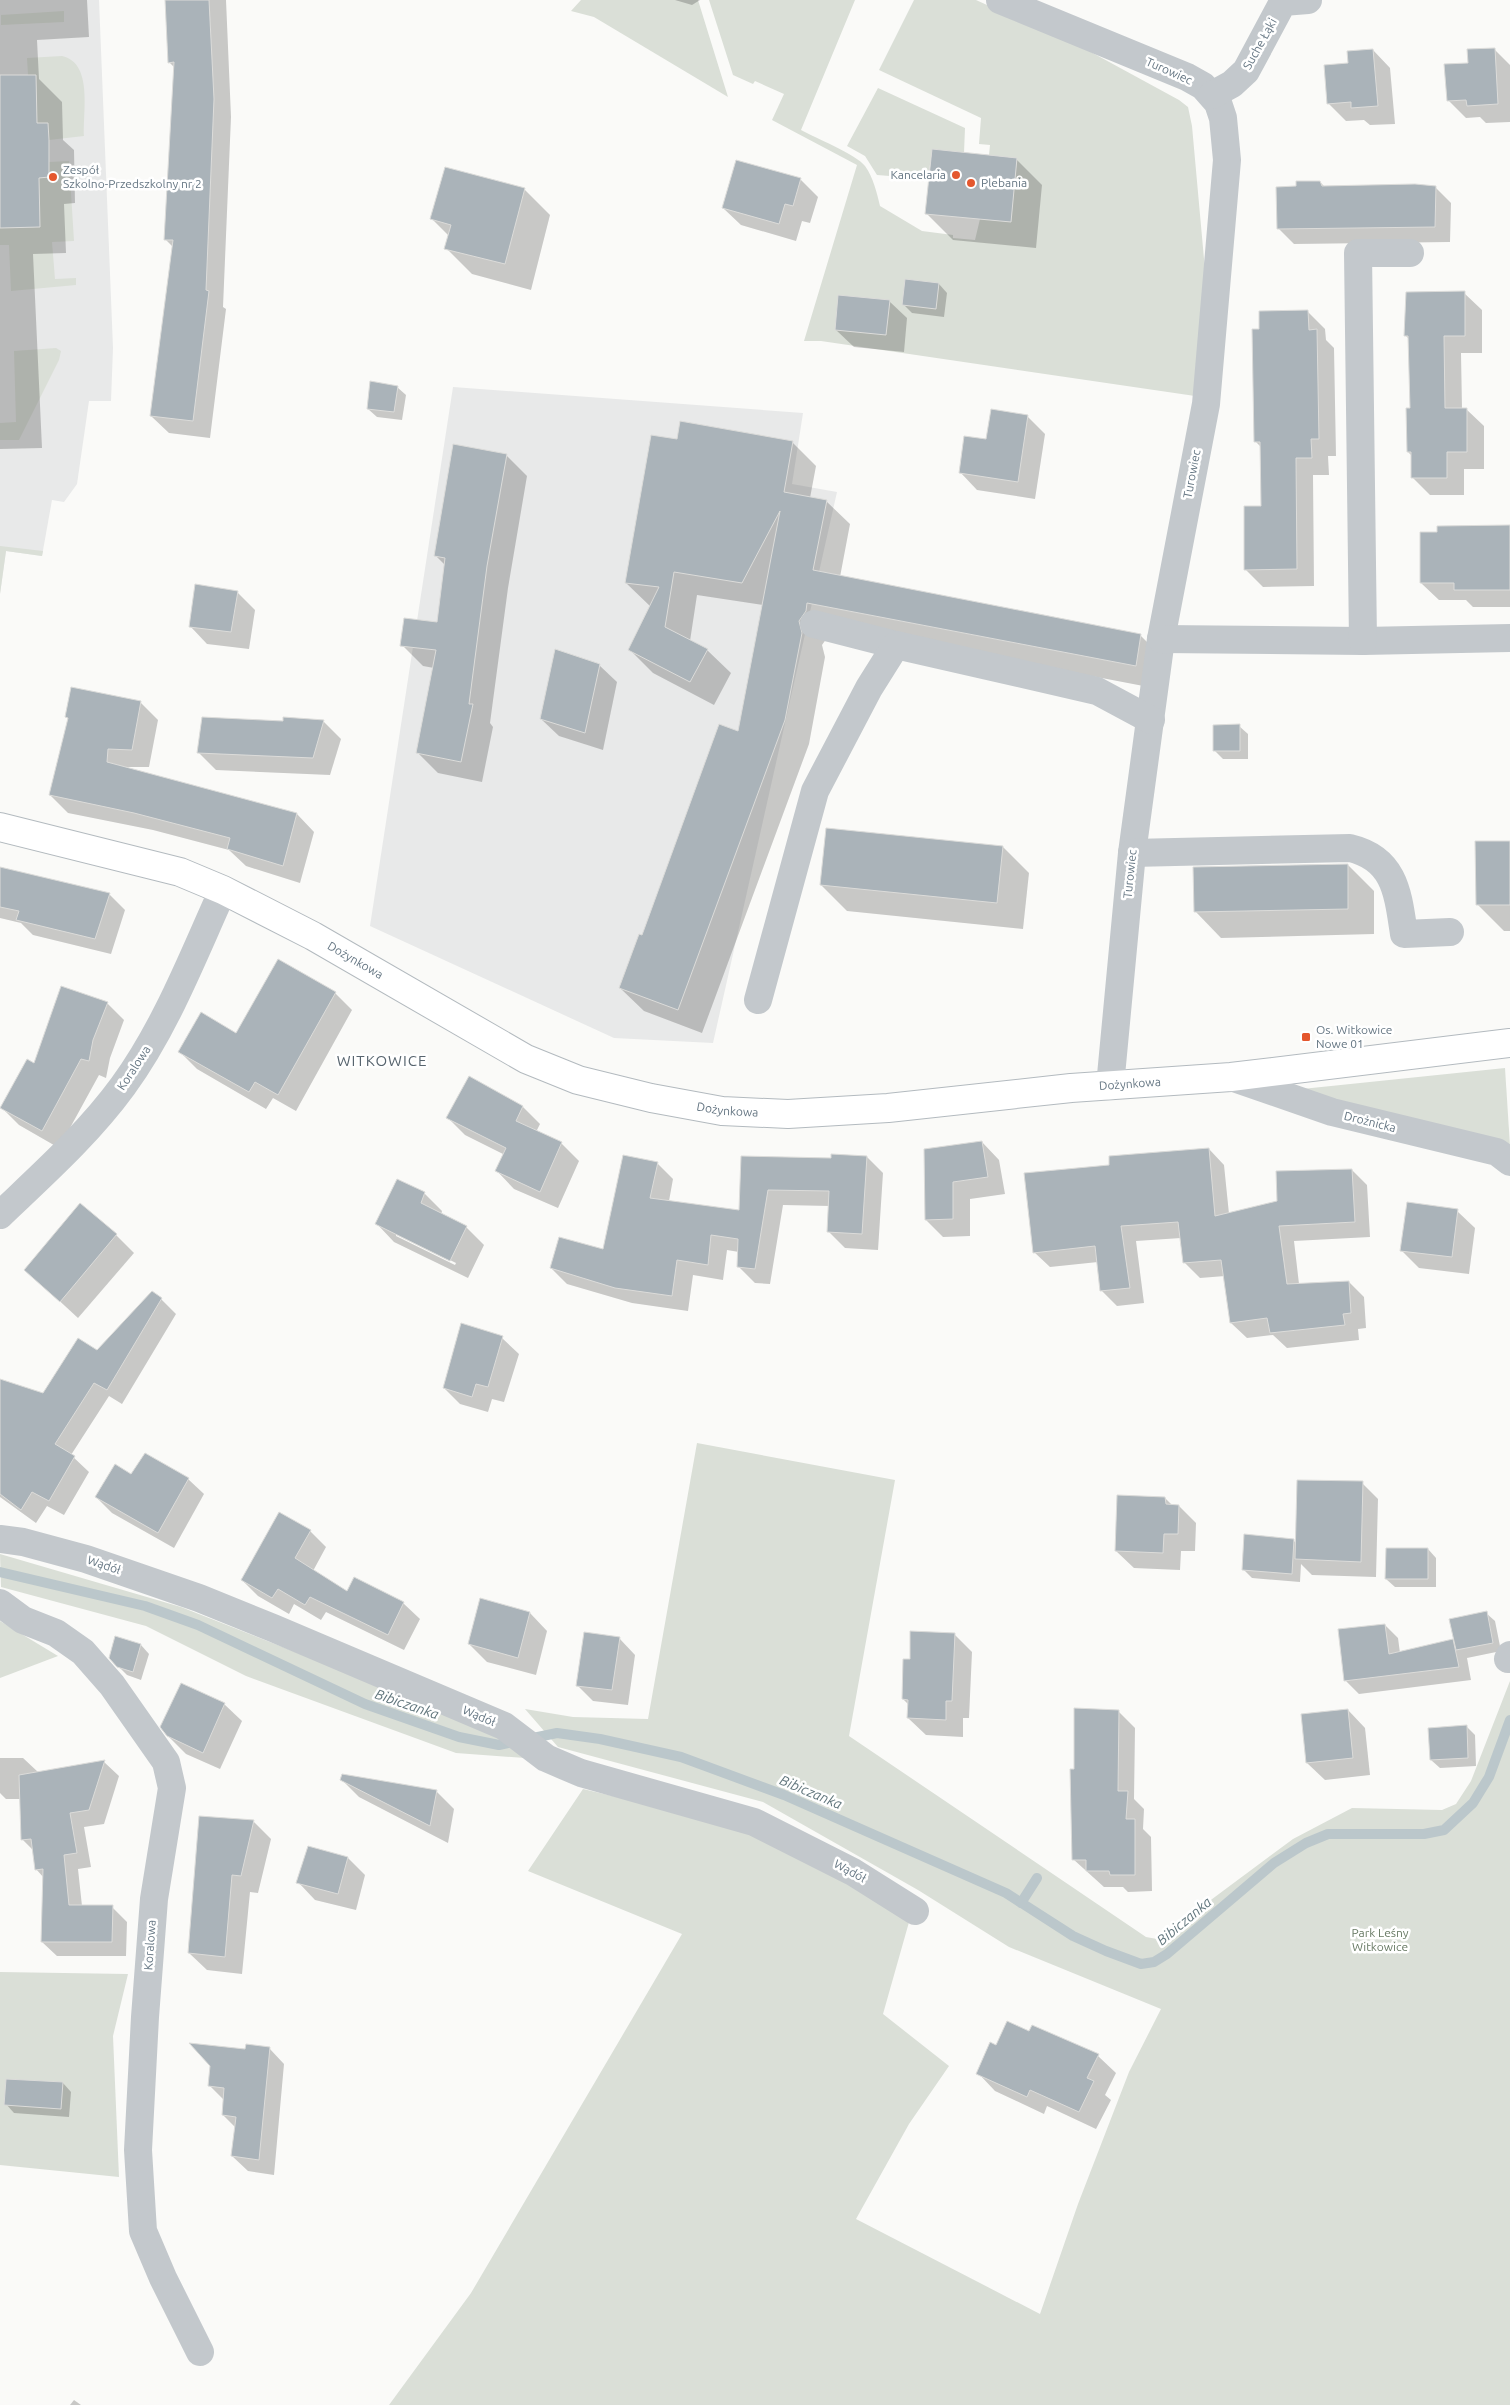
<svg xmlns="http://www.w3.org/2000/svg" width="1510" height="2405" font-family="Ubuntu,sans-serif">
	<style>
		.built { fill: #e8e9e9 }
		.green { fill: #dadfd7 }
		.shadow { fill: #0003; fill-rule: evenodd }
		.lines { fill: none; stroke-linecap: round; stroke-linejoin: round }
		.stream { stroke: #bbc7cb; stroke-width: 10 }
		.building { fill: #aab3b9; stroke: #dcdcda }
		.secondary-casing { stroke: #b3babf; stroke-width: 30 }
		.street { stroke: #c3c8cc; stroke-width: 28 }
		.secondary { stroke: #fff; stroke-width: 28 }
		.poi-dot { fill: #e4572e; stroke: #fff; stroke-width: 2 }
		.labels { text-anchor: middle; stroke-width: 5; stroke-linejoin: round; paint-order: stroke }
		.street-label { font-size: 12px; fill: #657683; stroke: #fff }
		.poi-label { font-size: 12px; fill: #657683; stroke: #fff; text-anchor: start }
		.park-label { font-size: 12px; fill: #687a64; stroke: #fff }
		.water-label { font-size: 14px; font-style: italic; fill: #60757c; stroke: #fff }
		.quarter-label { font-size: 15px; letter-spacing: 1px; fill: #57646e; stroke: #fff }
	</style>
	<rect width="100%" height="100%" fill="#fafaf8"/>
	<g class="built">
		<path d="M0,0H99L113,348L111,401H89L77,484L64,502L52,500L42,556L6,551L0,594Z"/>
		<path d="M453,387L803,413L792,484L837,492L713,1043L614,1038L370,926Z"/>
	</g>
	<g class="green">
		<path d="M581,0H698L728,97L594,17L571,11Z"/>
		<path d="M709,0H855L801,130C815,138 856,154 865,166C873,177 877,193 880,206L922,231L953,235V238L975,240L980,219L1011,222L1017,158L989,155L990,145L979,144L981,118L879,70L914,0H976L1089,51L1179,100L1188,107L1192,126L1205,270L1195,396L821,341H804L857,165L772,120L784,94L755,81L753,84L733,75Z"/>
		<path d="M64,11V22L1,25V15Z"/>
		<path d="M62,56C93,63 83,111 84,136L49,140L37,123L36,75H28L27,58Z"/>
		<path d="M878,88L965,128L964,153L932,150L928,179L877,175L865,156L847,146Z"/>
		<path d="M69,161L74,241L52,242L55,279L76,278V285L11,291L9,245H0V228L40,227L39,178L49,177V162Z"/>
		<path d="M56,348L61,351L59,360L19,440H0V423L16,422L14,351Z"/>
		<path d="M0,546L43,551L42,556L6,551L0,594Z"/>
		<path d="M1505,1068L1510,1146L1329,1101L1302,1089Z"/>
		<path d="M697,1443L895,1480L849,1736L1146,1937L1168,1941L1192,1914L1293,1839L1352,1808L1442,1810L1456,1804L1471,1781L1510,1681V2405H389L471,2293L682,1934L528,1871L583,1789L756,1830L913,1908L883,2014L949,2066L909,2124L856,2219L1040,2314L1078,2204L1129,2072L1161,2009L1009,1947L918,1890L763,1802L558,1747L525,1709L573,1717L648,1719Z"/>
		<path d="M0,1554L181,1607L494,1730L525,1758L456,1753L246,1676L146,1626L1,1587Z"/>
		<path d="M0,1621L58,1656L0,1678Z"/>
		<path d="M0,1972L128,1974L113,2036L119,2177L0,2165Z"/>
	</g>
	<g class="shadow">
		<path d="M0,0H87L89,37L37,40L39,79L62,102L63,140L74,150L75,203L64,204L66,253L33,254L42,448L0,449Z"/>
		<path d="M166,0H226L231,117L223,307L226,309L210,438L169,433L151,416L174,248L166,240L175,68L169,62Z"/>
		<path d="M675,0H700L692,5Z"/>
		<path d="M1494,49L1510,65V122L1486,123L1480,117L1466,118L1449,101L1469,64Z"/>
		<path d="M1373,50L1390,68L1395,124L1370,125L1364,120L1346,121L1328,103L1349,64Z"/>
		<path d="M1016,159L1042,185L1036,248L953,240L927,214Z"/>
		<path d="M800,179L818,197L810,223L802,221L796,241L741,225L723,208Z"/>
		<path d="M1320,182L1325,187H1435L1451,203L1450,242L1294,244L1278,228L1297,188Z"/>
		<path d="M524,189L550,215L531,290L472,274L446,248L449,236L432,219Z"/>
		<path d="M939,284L947,293L944,317L912,313L904,305Z"/>
		<path d="M1464,293L1482,310V353H1461L1462,409H1466L1484,426V469H1464V495H1430L1412,477V456L1408,452L1412,409L1409,339L1405,335Z"/>
		<path d="M889,301L907,318L904,352L854,347L836,330Z"/>
		<path d="M1308,312L1325,329L1326,340L1334,348L1336,456H1328L1329,475H1313L1314,586L1263,587L1246,570L1262,507L1261,447L1255,441L1260,330Z"/>
		<path d="M397,387L406,395L402,420L377,417L368,409Z"/>
		<path d="M1027,416L1045,434L1035,499L977,490L960,472Z"/>
		<path d="M678,440L792,442L816,466L810,498L826,501L850,524L840,577L1140,635L1164,659L1159,689L831,626L829,635L822,645L825,657L809,744L702,1033L644,1011L620,988L739,733L763,605L697,595L690,641L707,650L731,673L714,705L653,673L629,649L651,607L626,583Z"/>
		<path d="M506,455L527,476L508,588L490,723L493,727L482,782L438,773L417,752L434,668L423,666L402,645L438,623L445,565L436,556Z"/>
		<path d="M1510,526V607H1473L1466,600H1439L1421,583L1438,533Z"/>
		<path d="M237,592L255,610L249,649L207,644L190,626Z"/>
		<path d="M599,665L617,682L603,750L559,736L541,719Z"/>
		<path d="M140,702L158,720L149,767H121L297,814L314,832L300,883L246,866L229,850L153,830L68,813L50,795L69,719L66,717Z"/>
		<path d="M323,721L341,739L330,775L216,770L199,753L285,722Z"/>
		<path d="M1239,726L1248,734V759H1223L1214,750Z"/>
		<path d="M1510,842V931H1504L1478,905Z"/>
		<path d="M1003,847L1029,873L1023,929L847,911L821,885Z"/>
		<path d="M1348,865L1374,891V934L1221,938L1195,911Z"/>
		<path d="M0,867L109,894L125,910L111,954L33,935L21,923L0,918Z"/>
		<path d="M335,993L352,1010L296,1111L273,1098L266,1109L197,1069L179,1051L237,1035Z"/>
		<path d="M107,1003L124,1020L110,1058L106,1078L99,1075L59,1148L19,1125L2,1108L35,1065Z"/>
		<path d="M469,1078L523,1107L540,1124L536,1132L561,1143L579,1161L558,1208L514,1189L497,1171L505,1155L465,1135L447,1117Z"/>
		<path d="M982,1142L999,1160L1005,1194L970,1199V1236L943,1237L926,1220V1150Z"/>
		<path d="M1209,1149L1224,1165L1229,1214L1279,1202L1352,1170L1367,1185L1370,1237L1294,1241L1299,1284L1349,1282L1364,1297L1366,1328L1358,1329L1359,1340L1287,1348L1273,1335L1247,1338L1231,1323L1225,1276L1200,1278L1184,1262L1181,1238L1136,1241L1144,1303L1117,1306L1102,1291L1098,1262L1050,1267L1034,1252L1111,1166Z"/>
		<path d="M742,1157L832,1160L867,1157L883,1173L878,1250L845,1248L829,1232L830,1206L783,1205L770,1284L755,1283L739,1267V1252L727,1250L723,1280L693,1275L688,1311L632,1303L567,1284L551,1268L603,1251L657,1163L673,1179L669,1201L740,1211Z"/>
		<path d="M398,1181L425,1194L442,1211L441,1215L466,1227L484,1245L468,1278L394,1242L377,1224ZM396,1233L456,1263L455,1265L396,1236Z"/>
		<path d="M1457,1211L1475,1228L1469,1274L1419,1268L1401,1250Z"/>
		<path d="M116,1235L134,1253L78,1318L26,1270Z"/>
		<path d="M161,1299L176,1314L122,1404L109,1396L71,1455L89,1472L64,1515L47,1506L36,1523L0,1497V1380L44,1394Z"/>
		<path d="M502,1338L519,1354L504,1402L492,1399L488,1412L460,1404L444,1388Z"/>
		<path d="M132,1475L188,1479L204,1494L174,1548L112,1513L96,1497Z"/>
		<path d="M1362,1483L1378,1499L1376,1577L1312,1575L1301,1564L1300,1582L1252,1578L1244,1570L1293,1540L1296,1543Z"/>
		<path d="M1165,1498L1173,1506H1179L1196,1523L1195,1551H1181L1180,1570L1134,1568L1116,1551Z"/>
		<path d="M310,1531L326,1547L313,1571L348,1592L403,1603L420,1619L404,1650L326,1612L321,1620L294,1604L289,1614L258,1596L242,1580Z"/>
		<path d="M1428,1549L1436,1558V1587H1395L1386,1579Z"/>
		<path d="M481,1600L530,1613L547,1631L536,1675L487,1662L469,1644Z"/>
		<path d="M1486,1613L1495,1621L1501,1651L1467,1658L1471,1680L1359,1694L1346,1681L1385,1625L1398,1638L1400,1653L1455,1640Z"/>
		<path d="M954,1634L972,1652L969,1718H963V1737L926,1735L908,1718L909,1705L903,1699L911,1660Z"/>
		<path d="M619,1638L635,1655L628,1705L593,1701L577,1685Z"/>
		<path d="M141,1645L149,1654L141,1680L127,1675L118,1666Z"/>
		<path d="M224,1704L242,1721L220,1769L186,1754L168,1736Z"/>
		<path d="M1348,1710L1365,1728L1370,1775L1325,1780L1307,1763Z"/>
		<path d="M1118,1711L1135,1728L1134,1799L1144,1809L1143,1829L1151,1837L1152,1891L1128,1892L1123,1887H1104L1073,1859L1076,1770Z"/>
		<path d="M1466,1726L1475,1735L1476,1766L1440,1768L1431,1760Z"/>
		<path d="M0,1758H23L38,1772L104,1762L119,1776L104,1824L84,1827L91,1867L78,1869L82,1906L112,1907L127,1922L126,1956H57L42,1942L44,1878L36,1869L33,1850L22,1839L21,1799H6L0,1793Z"/>
		<path d="M341,1779L436,1791L454,1809L448,1843L359,1797Z"/>
		<path d="M253,1821L271,1839L258,1893L250,1892L242,1974L207,1970L189,1953Z"/>
		<path d="M348,1858L365,1875L356,1910L315,1900L298,1882Z"/>
		<path d="M1030,2033L1098,2056L1116,2073L1105,2095L1111,2100L1096,2129L1047,2106L1044,2114L995,2091L978,2073L996,2046Z"/>
		<path d="M269,2048L284,2064L274,2175L248,2171L232,2156L236,2128L223,2115L224,2100L209,2085L246,2050Z"/>
		<path d="M63,2083L71,2092L69,2117L14,2113L6,2104Z"/>
		<path d="M74,2400L81,2405H70Z"/>
	</g>
	<g class="lines">
		<g class="stream">
			<path d="M0,1572L145,1606L198,1625L365,1704L459,1737L499,1745L557,1733L600,1739L681,1757L784,1795L1006,1893L1073,1936L1106,1951L1141,1964L1154,1962L1167,1954L1274,1863L1306,1843L1328,1834H1424L1444,1830L1473,1803L1489,1777L1510,1720"/>
			<path d="M1021,1903L1037,1878"/>
		</g>
	</g>
	<g class="building">
		<path d="M165,0H209L214,99L206,290L209,291L193,421L150,416L173,240H164L174,62L168,63Z"/>
		<path d="M1495,48L1498,104L1467,106L1466,100L1447,101L1444,64L1468,63L1467,49Z"/>
		<path d="M1373,49L1378,106L1351,108V102L1327,104L1324,65L1348,63L1347,51Z"/>
		<path d="M0,75H36L37,123H48L49,140V177L39,178L40,227L0,228Z"/>
		<path d="M932,149L1017,158L1011,222L925,214Z"/>
		<path d="M736,160L801,178L793,206L785,204L779,224L722,208Z"/>
		<path d="M445,167L525,188L505,264L444,249L451,225L430,219Z"/>
		<path d="M1296,181H1320L1322,186L1415,184L1436,186L1435,227L1277,229L1276,187L1296,186Z"/>
		<path d="M905,279L939,283L936,309L902,305Z"/>
		<path d="M1465,291V336H1444L1445,408H1467V452H1447V478H1411V452H1407L1406,408H1410L1408,336H1404L1406,292Z"/>
		<path d="M838,295L890,300L886,335L835,330Z"/>
		<path d="M1308,310L1309,330L1317,329L1319,439H1311L1312,458H1296L1297,569L1244,570V506H1261L1260,442H1254L1252,329H1259V311Z"/>
		<path d="M370,381L398,386L394,412L367,409Z"/>
		<path d="M991,409L1028,415L1018,482L959,473L964,436L986,439Z"/>
		<path d="M680,421L793,441L784,492L827,500L813,570L1141,634L1136,666L807,603L806,611L799,621L802,633L785,720L678,1010L619,988L639,934L642,935L719,724L738,731L780,511L742,583L674,572L665,627L708,649L690,682L628,650L659,587L625,583L651,435L677,439Z"/>
		<path d="M453,444L507,454L487,566L469,704H473L461,762L416,753L436,650L400,646L404,618L437,622L445,558L434,556Z"/>
		<path d="M1510,525V590H1454V583H1420V532H1437V526Z"/>
		<path d="M195,584L238,591L231,632L189,627Z"/>
		<path d="M555,649L600,664L585,733L540,719Z"/>
		<path d="M71,687L141,701L132,750L108,749L107,762L297,813L283,866L227,849L230,838L134,813L49,795L68,718L65,717Z"/>
		<path d="M202,717L283,721V717L324,720L313,758L197,753Z"/>
		<path d="M1240,724V751H1213V725Z"/>
		<path d="M826,828L1003,846L997,903L820,885Z"/>
		<path d="M1475,841H1510V905H1476Z"/>
		<path d="M1348,864V909L1194,912L1193,867Z"/>
		<path d="M0,867L110,893L95,939L16,920L19,911L0,907Z"/>
		<path d="M278,959L336,992L278,1095L255,1082L249,1092L178,1052L201,1012L236,1033Z"/>
		<path d="M61,986L108,1002L93,1040L89,1061L81,1059L42,1131L0,1108L27,1059L34,1063Z"/>
		<path d="M469,1076L523,1106L516,1121L562,1142L540,1192L495,1171L506,1148L446,1118Z"/>
		<path d="M982,1141L988,1177L953,1182V1219L925,1220L924,1149Z"/>
		<path d="M1209,1148L1215,1216L1277,1201L1276,1171L1352,1169L1355,1222L1279,1226L1287,1284L1349,1281L1351,1313L1343,1314L1345,1325L1270,1333L1267,1318L1230,1323L1221,1260L1183,1263L1178,1222L1121,1226L1130,1288L1100,1291L1095,1246L1033,1253L1024,1173L1109,1165V1156Z"/>
		<path d="M831,1154L867,1156L862,1234L827,1232L829,1191L768,1190L755,1269L737,1267L738,1239L711,1235L708,1265L677,1260L672,1296L615,1288L550,1268L559,1237L603,1249L623,1155L658,1162L650,1198L739,1210L741,1156L831,1158Z"/>
		<path d="M397,1179L425,1192L421,1203L467,1226L450,1261L375,1224Z"/>
		<path d="M1407,1202L1458,1209L1452,1257L1400,1251Z"/>
		<path d="M80,1203L117,1234L60,1302L24,1270Z"/>
		<path d="M152,1291L162,1298L107,1390L94,1383L55,1444L75,1456L49,1501L32,1492L21,1510L0,1494V1379L43,1393L78,1338L97,1350Z"/>
		<path d="M461,1323L503,1336L488,1387L476,1384L472,1397L443,1388Z"/>
		<path d="M145,1453L189,1478L158,1533L95,1497L115,1464L131,1474Z"/>
		<path d="M1297,1480L1363,1481L1361,1562L1295,1559Z"/>
		<path d="M1117,1495L1165,1497L1166,1504L1179,1505L1178,1534H1164L1163,1553L1115,1551Z"/>
		<path d="M279,1512L311,1530L295,1558L347,1591L354,1577L404,1602L388,1635L310,1597L305,1605L278,1589L272,1598L241,1580Z"/>
		<path d="M1244,1534L1294,1539L1292,1574L1242,1570Z"/>
		<path d="M1386,1548H1428V1579H1385Z"/>
		<path d="M480,1598L530,1612L518,1658L468,1644Z"/>
		<path d="M1487,1611L1493,1643L1456,1650L1449,1619Z"/>
		<path d="M1385,1624L1389,1654L1453,1639L1459,1667L1344,1681L1338,1629Z"/>
		<path d="M910,1631L955,1633L952,1701H946V1720L907,1718L908,1700L902,1699L903,1659H910Z"/>
		<path d="M584,1632L620,1637L612,1690L576,1686Z"/>
		<path d="M115,1636L141,1644L133,1672L117,1667L109,1658Z"/>
		<path d="M181,1683L225,1703L203,1753L167,1736L160,1727Z"/>
		<path d="M1074,1708L1119,1710L1118,1791H1128L1126,1819H1135V1875H1110L1109,1871H1086V1860H1072L1070,1769H1074Z"/>
		<path d="M1348,1709L1353,1758L1306,1763L1301,1714Z"/>
		<path d="M1467,1725L1468,1758L1430,1760L1428,1728Z"/>
		<path d="M105,1760L89,1810L70,1813L77,1853L64,1855L69,1905H113L112,1942H41L43,1869L35,1870L31,1839L21,1840L19,1775Z"/>
		<path d="M342,1774L437,1790L430,1826L340,1780Z"/>
		<path d="M199,1816L254,1820L241,1876L232,1875L225,1957L188,1953Z"/>
		<path d="M308,1846L348,1857L338,1894L296,1883Z"/>
		<path d="M1007,2021L1029,2031L1032,2025L1099,2054L1087,2078L1094,2081L1079,2112L1030,2090L1027,2097L976,2074L990,2042L996,2045Z"/>
		<path d="M189,2043L245,2049L246,2044L270,2047L259,2160L231,2156L236,2117L222,2115L224,2088L208,2086L210,2066Z"/>
		<path d="M6,2079L63,2082L61,2109L4,2105Z"/>
	</g>
	<g class="lines">
		<defs>
			<g id="secondary">
				<path id="s1" d="M0,827L180,872L223,890L313,936L526,1059L578,1080L651,1098L722,1111L788,1114L888,1108L1071,1088L1231,1077L1510,1043"/>
			</g>
		</defs>
		<use href="#secondary" class="secondary-casing"/>
		<g class="street">
			<path d="M1000,0L1187,77L1203,86L1218,103L1223,118L1227,160L1206,404L1161,639L1132,853L1110,1086"/>
			<path d="M1212,95L1232,84L1246,71L1283,2L1308,0"/>
			<path d="M814,624L896,645"/>
			<path d="M1161,639L1363,641L1510,638"/>
			<path d="M1363,641L1358,253H1410"/>
			<path d="M1132,853L1350,848C1396,859 1398,895 1404,934L1450,932"/>
			<path d="M758,1000L815,791L869,688L896,645L1097,691L1151,720"/>
			<path d="M1231,1077L1332,1112L1497,1152L1510,1162"/>
			<path d="M0,1215C43,1174 88,1134 123,1086C166,1027 193,956 223,890"/>
			<path d="M0,1539L23,1542L86,1559L199,1598L273,1628L504,1726L546,1758L581,1773L754,1822L853,1872L915,1911"/>
			<path d="M0,1603L23,1620L56,1633L83,1652L112,1685L166,1762L172,1788L154,1899L145,2017L138,2150L143,2231L163,2278L200,2352"/>
			<path d="M1508,1659L1510,1655"/>
		</g>
		<use href="#secondary" class="secondary"/>
	</g>
	<g class="poi-dot">
		<circle cx="956" cy="175" r="5"/>
		<circle cx="53" cy="177" r="5"/>
		<circle cx="971" cy="183" r="5"/>
		<rect x="1301" y="1032" width="10" height="10" rx="2.5"/>
	</g>
	<g class="labels">
		<g class="street-label">
			<text transform="translate(1260 44) rotate(-61)" y="4">Suche Łąki</text>
			<text transform="translate(1169 71) rotate(24)" y="4">Turowiec</text>
			<text transform="translate(1192 474) rotate(-79)" y="4">Turowiec</text>
			<text transform="translate(1130 874) rotate(-84)" y="4">Turowiec</text>
			<text dy="4" stroke="none"><textPath href="#s1" startOffset="382">Dożynkowa</textPath></text>
			<text transform="translate(134 1068) rotate(-57)" y="4">Koralowa</text>
			<text dy="4" stroke="none"><textPath href="#s1" startOffset="1192">Dożynkowa</textPath></text>
			<text dy="4" stroke="none"><textPath href="#s1" startOffset="788">Dożynkowa</textPath></text>
			<text transform="translate(1370 1122) rotate(14)" y="4">Drożnicka</text>
			<text transform="translate(104 1565) rotate(19)" y="4">Wądół</text>
			<text transform="translate(479 1716) rotate(23)" y="4">Wądół</text>
			<text transform="translate(850 1871) rotate(29)" y="4">Wądół</text>
			<text transform="translate(150 1945) rotate(-86)" y="4">Koralowa</text>
		</g>
		<g class="poi-label">
			<text x="63" y="174">Zespół<tspan x="63" dy="14">Szkolno-Przedszkolny nr 2</tspan></text>
			<text x="946" y="179" text-anchor="end">Kancelaria</text>
			<text x="981" y="187">Plebania</text>
			<text x="1316" y="1034">Os. Witkowice<tspan x="1316" dy="14">Nowe 01</tspan></text>
		</g>
		<g class="park-label">
			<text x="1380" y="1937">Park Leśny<tspan x="1380" dy="14">Witkowice</tspan></text>
		</g>
		<g class="water-label">
			<text transform="translate(407 1704) rotate(19)" y="5">Bibiczanka</text>
			<text transform="translate(811 1792) rotate(23)" y="5">Bibiczanka</text>
			<text transform="translate(1184 1921) rotate(-40)" y="5">Bibiczanka</text>
		</g>
		<g class="quarter-label">
			<text x="382" y="1066">WITKOWICE</text>
		</g>
	</g>
</svg>
